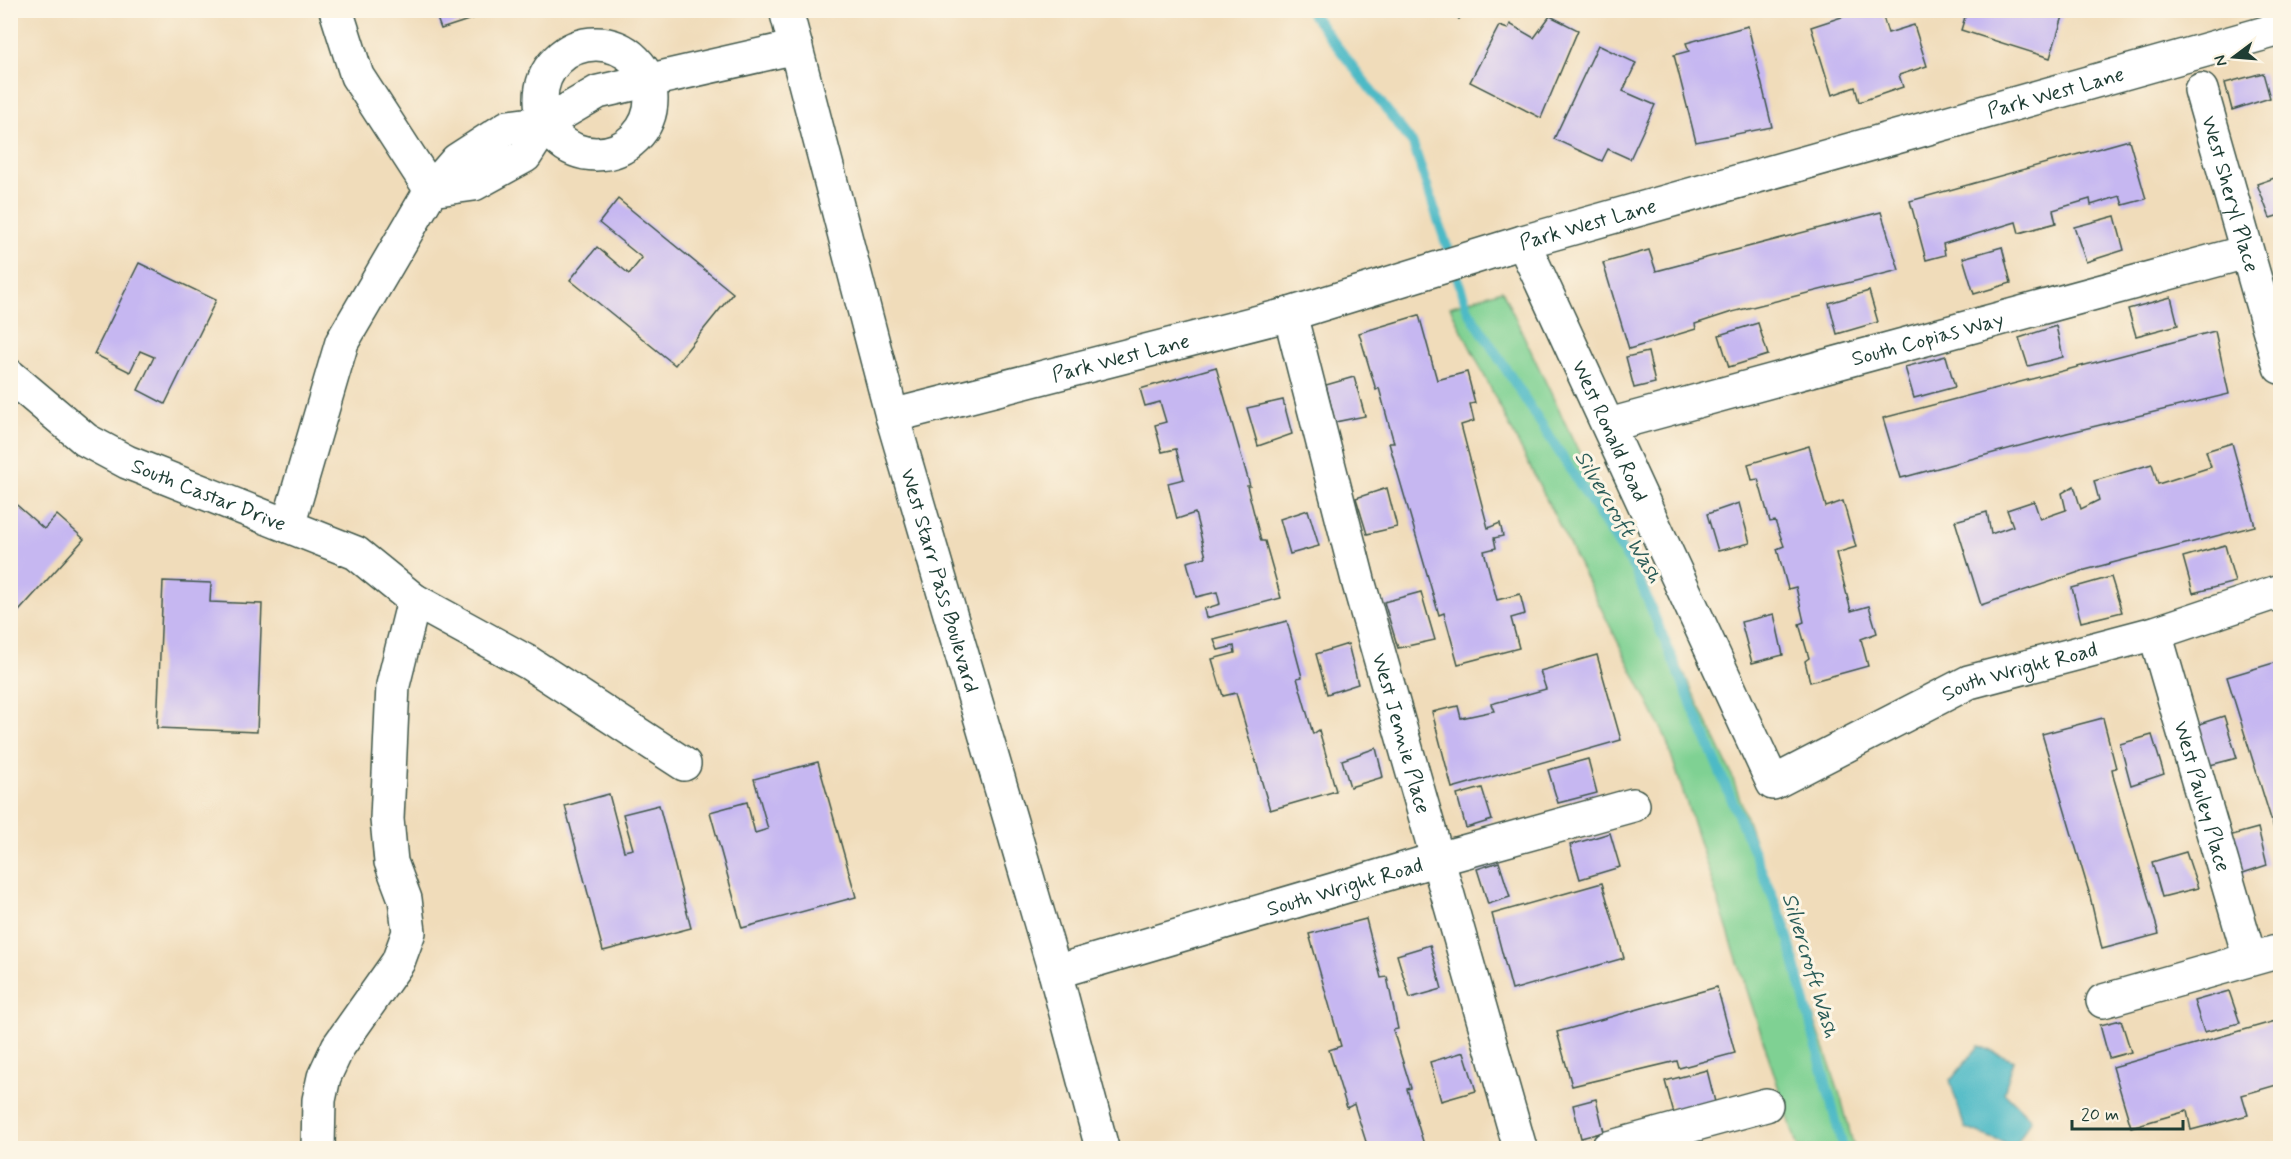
<svg xmlns="http://www.w3.org/2000/svg" width="2291" height="1159" font-family="Mynerve,sans-serif">
	<style>
		.green { fill: #7fd193; stroke: #4f8764; stroke-width: 1.5 }
		.water { fill: #4dbac6; stroke: #367c7d; stroke-width: 1.5 }
		.lines { fill: none; stroke-linecap: round; stroke-linejoin: round }
		.stream { stroke: #4dbac6; stroke-width: 10 }
		.building { fill: #c6b7f1 }
		.minor-casing { stroke: #3e5548; stroke-width: 36 }
		.minor { stroke: #fff; stroke-width: 33 }
		.labels { text-anchor: middle; stroke-width: 6; stroke-linejoin: round; paint-order: stroke }
		.street-label { font-size: 21px; fill: #1f3d34; stroke: #fcf5e5 }
		.water-label { font-size: 22px; font-style: italic; fill: #2a5c58; stroke: #fcf5e5 }
	</style>
	<rect width="100%" height="100%" fill="#fcf5e5"/>
	<filter id="ink" filterUnits="userSpaceOnUse"><feTurbulence type="fractalNoise" baseFrequency=".0167" numOctaves="2"/><feDisplacementMap in="SourceGraphic" scale="12" xChannelSelector="R" yChannelSelector="G"/><feConvolveMatrix kernelMatrix="1 2 1 2 8 2 1 2 1" color-interpolation-filters="sRGB"/></filter>
	<filter id="wash" filterUnits="userSpaceOnUse"><feTurbulence type="fractalNoise" baseFrequency=".008" numOctaves="4" result="noise"/><feDisplacementMap in="SourceGraphic" scale="24" xChannelSelector="R" yChannelSelector="G"/><feGaussianBlur stdDeviation="1.35" result="paint"/><feColorMatrix in="noise" values="0 0 0 0 0 0 0 0 0 0 0 0 0 0 0 0 0 1.4 0 .05"/><feComposite in="paint" operator="in"/></filter>
	<g filter="url(#wash)">
		<rect width="100%" height="100%" fill="#f0dcba"/>
		<path class="green" d="M1502,290L1731,773L1841,1098L1854,1148H1798L1665,736L1450,307Z"/>
		<path class="water" d="M1979,1046L2014,1060L2004,1092L2031,1119L2015,1147L1965,1128L1950,1081Z"/>
		<g class="lines">
			<g class="stream">
				<path d="M1309,10L1413,144L1468,310L1635,570L1785,926L1843,1148"/>
				<path d="M2278,273L2280,272"/>
			</g>
		</g>
		<g id="blocks">
			<g class="building">
				<path d="M434,10H496V11L441,29Z"/>
				<path d="M1451,10H1467L1459,19Z"/>
				<path d="M1863,10H1881L1888,33L1914,25L1927,66L1899,75L1903,87L1859,102L1855,87L1832,95L1811,27Z"/>
				<path d="M1957,10H2065L2050,58L1961,30L1965,17L1956,14Z"/>
				<path d="M1550,16L1578,30L1541,118L1470,82L1499,26L1508,29L1510,24L1534,38Z"/>
				<path d="M1748,26L1772,127L1696,142L1674,55L1689,51L1686,43Z"/>
				<path d="M1598,45L1636,63L1623,91L1655,105L1630,159L1608,149L1602,161L1554,139Z"/>
				<path d="M2263,73L2270,98L2232,110L2225,83Z"/>
				<path d="M2280,73V95L2274,75Z"/>
				<path d="M2129,140L2146,199L2123,205L2120,196L2091,205L2090,199L2053,210L2056,223L2019,233L2016,222L1943,244L1945,255L1926,260L1910,201Z"/>
				<path d="M2280,176V215L2270,218L2257,184Z"/>
				<path d="M618,199L733,293L675,365L570,280L597,247L629,274L642,258L599,223Z"/>
				<path d="M1881,212L1899,270L1732,312L1695,324L1696,329L1629,349L1603,263L1649,250L1656,271Z"/>
				<path d="M2115,216L2124,250L2086,262L2074,227Z"/>
				<path d="M2002,247L2011,283L1974,294L1963,258Z"/>
				<path d="M139,263L216,300L165,404L138,390L154,357L140,351L130,372L94,354Z"/>
				<path d="M1869,291L1878,322L1837,334L1829,303Z"/>
				<path d="M2171,297L2178,325L2136,336L2128,309Z"/>
				<path d="M1419,315L1437,380L1467,372L1475,403L1470,404L1474,421L1461,425L1488,528L1500,523L1503,536L1494,538L1496,548L1484,551L1497,600L1520,594L1525,614L1511,618L1519,648L1458,664L1444,613L1439,615L1389,443H1394L1379,388L1376,390L1359,333Z"/>
				<path d="M1758,323L1768,355L1729,367L1719,335Z"/>
				<path d="M2056,326L2063,357L2028,366L2019,338Z"/>
				<path d="M2215,331L2229,394L2067,433L1901,478L1883,418Z"/>
				<path d="M1648,352L1655,383L1634,388L1626,357Z"/>
				<path d="M1946,356L1955,387L1914,398L1905,367Z"/>
				<path d="M1216,367L1250,486H1247L1261,541H1265L1281,598L1206,618L1204,609L1220,604L1217,592L1196,597L1187,562L1206,557L1195,513L1177,519L1168,483L1184,479L1176,449L1162,452L1155,425L1166,422L1160,402L1145,406L1140,389Z"/>
				<path d="M1354,377L1365,416L1335,422L1326,385Z"/>
				<path d="M1283,400L1292,434L1258,446L1247,408Z"/>
				<path d="M2232,443L2255,526L2085,570L1981,605L1955,521L1987,512L1991,534L2013,526L2007,510L2034,501L2040,519L2066,510L2062,493L2074,486L2081,509L2099,500L2094,481L2152,464L2158,484L2211,467L2206,451Z"/>
				<path d="M1809,446L1826,507L1843,501L1856,547L1836,553L1851,611L1869,606L1877,633L1861,639L1868,666L1810,682L1805,661L1809,658L1799,624L1804,622L1796,587L1788,589L1777,549L1784,546L1775,521L1770,522L1758,479L1752,480L1748,464Z"/>
				<path d="M1387,488L1397,527L1367,534L1356,498Z"/>
				<path d="M10,499L44,529L57,515L84,539L10,621Z"/>
				<path d="M1739,503L1750,543L1718,551L1707,514Z"/>
				<path d="M1308,510L1319,546L1290,554L1280,519Z"/>
				<path d="M2225,545L2235,582L2193,593L2183,557Z"/>
				<path d="M2111,577L2122,612L2081,622L2072,588Z"/>
				<path d="M163,581L211,583L210,602L262,604L257,732L157,728Z"/>
				<path d="M1421,592L1435,640L1398,648L1384,602Z"/>
				<path d="M1774,614L1783,655L1752,663L1741,622Z"/>
				<path d="M1287,621L1302,677L1297,678L1313,734L1319,730L1336,791L1270,810L1236,693L1223,696L1212,659L1235,653L1234,646L1218,650L1214,640Z"/>
				<path d="M1348,644L1358,684L1327,694L1316,654Z"/>
				<path d="M1597,655L1621,740L1452,788L1432,712L1458,706L1461,718L1494,711L1491,704L1546,689L1540,671Z"/>
				<path d="M2280,661V848L2227,677Z"/>
				<path d="M2224,716L2237,758L2210,765L2196,725Z"/>
				<path d="M2103,718L2116,768L2112,769L2114,779L2159,934L2102,949L2089,892L2042,734Z"/>
				<path d="M2152,735L2164,774L2131,785L2120,744Z"/>
				<path d="M1376,748L1383,777L1350,787L1342,760Z"/>
				<path d="M1588,759L1597,793L1558,803L1548,770Z"/>
				<path d="M818,762L856,897L742,928L710,812L747,802L755,833L768,829L754,779Z"/>
				<path d="M1482,788L1492,820L1466,828L1457,795Z"/>
				<path d="M609,794L624,851L633,849L623,814L659,805L691,928L603,951L565,806Z"/>
				<path d="M2258,828L2267,865L2237,875L2225,837Z"/>
				<path d="M1610,833L1620,867L1580,879L1570,845Z"/>
				<path d="M2186,852L2198,888L2162,897L2152,862Z"/>
				<path d="M1499,862L1510,897L1488,904L1477,869Z"/>
				<path d="M1602,883L1624,958L1512,990L1492,914Z"/>
				<path d="M1366,919L1381,978L1387,977L1398,1029L1393,1030L1411,1088L1407,1089L1425,1148H1368L1354,1104L1347,1108L1329,1050L1341,1046L1309,934Z"/>
				<path d="M1430,945L1442,989L1410,998L1397,955Z"/>
				<path d="M1717,987L1735,1053L1679,1068L1677,1061L1572,1086L1557,1032Z"/>
				<path d="M2229,991L2240,1023L2204,1032L2194,1001Z"/>
				<path d="M2121,1020L2131,1052L2109,1058L2100,1025Z"/>
				<path d="M2279,1020L2280,1084L2242,1095L2248,1115L2191,1130L2187,1111L2131,1127L2113,1067Z"/>
				<path d="M1464,1052L1476,1091L1441,1101L1430,1062Z"/>
				<path d="M1707,1070L1715,1102L1674,1114L1665,1081Z"/>
				<path d="M1596,1099L1604,1132L1581,1138L1573,1105Z"/>
			</g>
		</g>
	</g>
	<g filter="url(#ink)">
		<use href="#blocks" fill-opacity="0" stroke="#3e5548" stroke-width="1.5"/>
		<g class="lines">
			<defs>
				<g id="minor">
					<path id="s1" d="M786,10L892,416L1055,972L1102,1148"/>
					<circle cx="596" cy="99" r="55"/>
					<path id="s2" d="M2201,90L2280,367"/>
					<path d="M547,122L525,156L474,184L431,190L457,160L508,127L547,122L598,92L796,47"/>
					<path id="s3" d="M1523,242L1773,783L1969,682L2155,633L2280,591"/>
					<path id="s4" d="M1290,314L1359,584L1520,1148"/>
					<path id="s5" d="M10,376L86,440L127,462L356,553L414,600L529,663L684,764"/>
					<path id="s6" d="M892,416L1290,314L1523,242L2280,29"/>
					<path id="s7" d="M1609,425L2246,252"/>
					<path d="M288,526L342,342L431,190L357,76L336,10"/>
					<path id="s8" d="M2155,633L2250,959"/>
					<path id="s9" d="M1055,972L1438,859L1633,805"/>
					<path d="M2103,1001L2280,951"/>
					<path d="M318,1148L319,1100L324,1077L338,1047L398,962L409,932L405,899L391,862L387,819L393,685L414,600"/>
					<path d="M1608,1148L1766,1105"/>
				</g>
			</defs>
			<use href="#minor" class="minor-casing"/>
			<use href="#minor" class="minor"/>
		</g>
	</g>
	<g class="labels">
		<g class="street-label">
			<text dy="7" stroke="none"><textPath href="#s6" startOffset="1208">Park West Lane</textPath></text>
			<text dy="7" stroke="none"><textPath href="#s2" startOffset="108">West Sheryl Place</textPath></text>
			<text dy="7" stroke="none"><textPath href="#s6" startOffset="722">Park West Lane</textPath></text>
			<text dy="7" stroke="none"><textPath href="#s7" startOffset="330">South Copias Way</textPath></text>
			<text dy="7" stroke="none"><textPath href="#s6" startOffset="236">Park West Lane</textPath></text>
			<text dy="7" stroke="none"><textPath href="#s3" startOffset="208">West Ronald Road</textPath></text>
			<text dy="7" stroke="none"><textPath href="#s5" startOffset="234">South Castar Drive</textPath></text>
			<text dy="7" stroke="none"><textPath href="#s1" startOffset="591">West Starr Pass Boulevard</textPath></text>
			<text dy="7" stroke="none"><textPath href="#s3" startOffset="868">South Wright Road</textPath></text>
			<text dy="7" stroke="none"><textPath href="#s4" startOffset="434">West Jennie Place</textPath></text>
			<text dy="7" stroke="none"><textPath href="#s8" startOffset="170">West Pauley Place</textPath></text>
			<text dy="7" stroke="none"><textPath href="#s9" startOffset="302">South Wright Road</textPath></text>
		</g>
		<g class="water-label">
			<text transform="translate(1620 516) rotate(59)" y="8">Silvercroft Wash</text>
			<text transform="translate(1812 965) rotate(73)" y="8">Silvercroft Wash</text>
		</g>
	</g>
	<rect width="2291" height="1159" fill="none" stroke="#fcf5e5" stroke-width="36"/>
	<g transform="translate(2234 57) rotate(254)" stroke="#fcf5e5" stroke-width="4.5" paint-order="stroke">
	<path d="M0-4.5L10 22L0 15L-10 22Z" fill="#1f3d34"/>
	<text y="-9" font-size="16" font-weight="bold" text-anchor="middle" fill="#1f3d34">N</text>
	</g>
	<path d="M2072 1120v9h111v-9" fill="none" stroke="#1f3d34" stroke-width="3"/>
	<text x="2081" y="1120" font-size="18" fill="#1f3d34" stroke="#fcf5e5" stroke-width="4.5" paint-order="stroke">20 m</text>
</svg>
